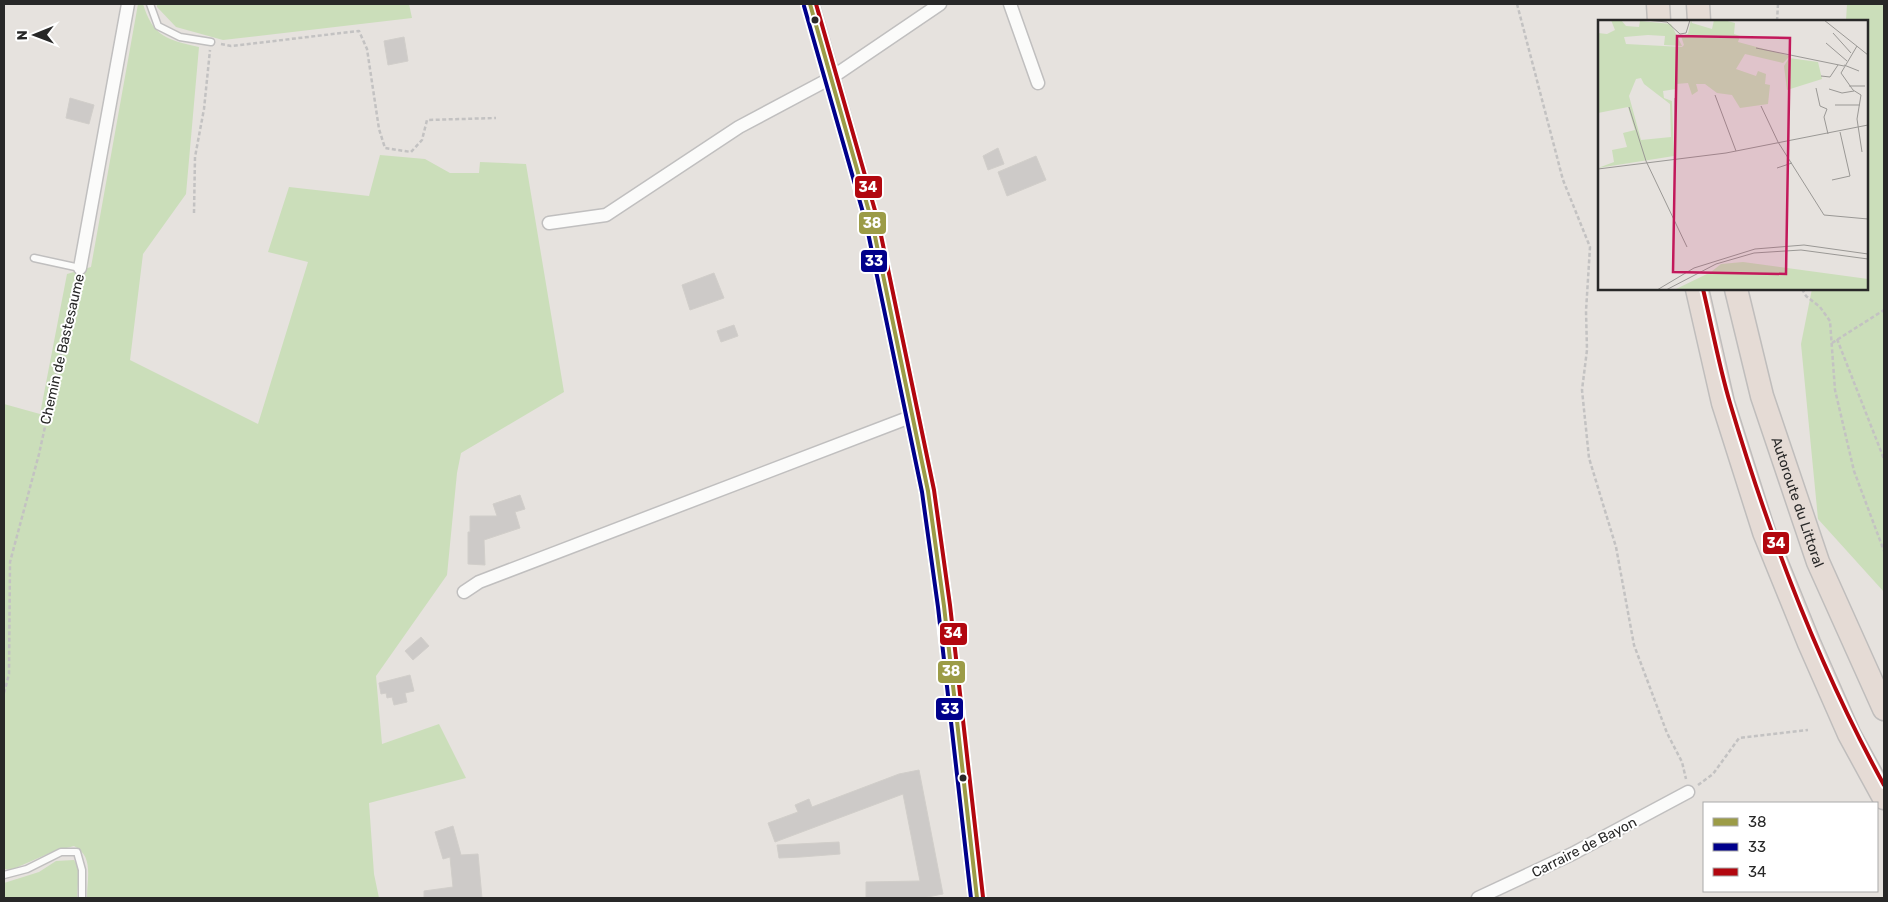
<svg xmlns="http://www.w3.org/2000/svg" width="1888" height="902" font-family="Rubik,sans-serif">
	<style>
		.green { fill: #cbdeba }
		.building { fill: #cdcac8; stroke: #d1ceca }
		.lines { fill: none; stroke-linecap: round; stroke-linejoin: round }
		.service-casing { stroke: #c0bfbf; stroke-width: 9 }
		.minor-casing { stroke: #c0bfbf; stroke-width: 15 }
		.secondary-casing { stroke: #c0bfbf; stroke-width: 20 }
		.motorway-casing { stroke: #bfbdbc; stroke-width: 25 }
		.path { stroke: #c3c2c2; stroke-width: 2.5; stroke-dasharray: 4 2.5; stroke-linecap: butt }
		.service { stroke: #fbfbfa; stroke-width: 6 }
		.minor { stroke: #fbfbfa; stroke-width: 12 }
		.secondary { stroke: #fbfbfa; stroke-width: 18 }
		.motorway { stroke: #e5dbd5; stroke-width: 22 }
		.bus-1-casing { stroke: #fff; stroke-width: 8 }
		.bus-2-casing { stroke: #fff; stroke-width: 8 }
		.bus-3-casing { stroke: #fff; stroke-width: 8 }
		.bus-1 { stroke: #9c9c47; stroke-width: 4 }
		.bus-2 { stroke: #00008b; stroke-width: 4 }
		.bus-3 { stroke: #b2070f; stroke-width: 4 }
		.bus-dot { fill: #282828; stroke: #fff; stroke-width: 2 }
		.labels { text-anchor: middle; stroke-width: 4; stroke-linejoin: round; paint-order: stroke }
		.street-label { font-size: 14px; fill: #282828; stroke: #fff }
		.inset-road { fill: none; stroke: #9a9895; stroke-width: 1 }
		.view { fill: #c2185b; fill-opacity: 0.15; stroke: #c2185b; stroke-width: 2.5 }
		.inset-edge { fill: none; stroke: #282828; stroke-width: 2.5 }
		.line-badge { stroke: #fff; stroke-width: 2 }
		.badge-label { font-size: 14px; text-anchor: middle; font-weight: bold; fill: #fff }
	</style>
	<rect width="100%" height="100%" fill="#e6e2de"/>
	<g class="green">
		<path d="M138,4H143C153,37 168,40 199,47L186,194L143,254L130,360L258,424L308,262L268,252L289,187L369,196L380,155L425,159L450,173H479L480,162L526,164L564,392L461,453L457,473L447,575L376,676L382,744L439,724L466,778L369,803L374,874L379,898H87C87,878 94,856 74,846L52,852L11,870L4,869V404L40,414L67,274L91,267Z"/>
		<path d="M157,4H409L412,18L223,40L176,27L157,7Z"/>
		<path d="M1847,4H1884V592L1818,519L1801,344L1812,289H1867V21H1846Z"/>
		<path d="M74,860L79,869L77,898H4V883L39,872L56,861Z"/>
	</g>
	<g class="building">
		<path d="M404,37L408,61L388,65L384,41Z"/>
		<path d="M70,98L94,105L89,124L66,118Z"/>
		<path d="M998,148L1004,164L988,170L983,156Z"/>
		<path d="M1036,156L1046,180L1007,196L998,172Z"/>
		<path d="M714,273L724,298L690,310L682,285Z"/>
		<path d="M734,325L738,336L721,342L717,331Z"/>
		<path d="M520,495L525,509L515,512L520,528L484,540L485,565L468,564V532H470V516H497L493,504Z"/>
		<path d="M421,637L429,646L413,660L405,651Z"/>
		<path d="M410,675L414,691L405,693L407,702L394,705L392,697L387,698L386,693L381,694L379,683Z"/>
		<path d="M919,770L943,894L922,898H866V882L920,881L903,794L775,842L768,823L798,812L795,805L809,799L812,807L899,774Z"/>
		<path d="M453,826L461,855L478,854L482,898H424V891L453,887L450,857L443,859L435,832Z"/>
		<path d="M839,842L840,854L801,857L779,858L777,845Z"/>
	</g>
	<g class="lines">
		<defs>
			<g id="service">
				<path d="M150,4L158,26L180,37L211,42"/>
				<path d="M34,258L80,268"/>
				<path d="M4,875L27,869L61,852H77L82,870V898"/>
			</g>
			<g id="minor">
				<path d="M1010,4L1038,83"/>
				<path d="M549,223L606,215L739,127L831,78L940,4"/>
				<path d="M80,268L128,4"/>
				<path d="M464,592L479,582L913,416"/>
				<path d="M1478,898L1572,854L1688,792"/>
			</g>
			<path id="secondary" d="M810,4L872,222L928,491L944,606L977,898"/>
			<g id="motorway">
				<path d="M1658,4L1659,21"/>
				<path d="M1698,4L1699,21"/>
				<path d="M1697,289L1723,403L1764,532L1809,643L1849,734L1884,798"/>
				<path id="s1" d="M1736,289L1762,396L1818,562L1884,709"/>
			</g>
		</defs>
		<use href="#service" class="service-casing"/>
		<use href="#minor" class="minor-casing"/>
		<use href="#secondary" class="secondary-casing"/>
		<use href="#motorway" class="motorway-casing"/>
		<g class="path">
			<path d="M1517,4L1563,180L1590,247L1586,311L1587,350L1582,390L1589,458L1616,547L1634,645L1667,733L1682,762L1686,779"/>
			<path d="M1777,21L1778,4"/>
			<path d="M221,44L231,46L359,31L367,49L379,129L385,148L411,152L422,140L427,120L496,118"/>
			<path d="M194,213L195,157L204,109L210,50"/>
			<path d="M1802,289L1806,296L1820,307L1830,321L1835,390L1854,471L1884,551"/>
			<path d="M1837,339L1884,459"/>
			<path d="M1832,343L1884,310"/>
			<path d="M4,693L9,674L10,562L39,454L77,281"/>
			<path d="M1698,785L1713,774L1739,738L1808,730"/>
		</g>
		<use href="#service" class="service"/>
		<use href="#minor" class="minor"/>
		<use href="#secondary" class="secondary"/>
		<use href="#motorway" class="motorway"/>
		<defs>
			<path id="bus-1" d="M810,4L872,222L928,491L944,606L977,898"/>
			<path id="bus-2" d="M804,6L866,223L922,492L938,607L971,898"/>
			<g id="bus-3">
				<path d="M816,4L878,221L934,490L950,605L983,897"/>
				<path d="M1703,289C1712,327 1719,366 1730,403C1769,535 1818,665 1884,785"/>
			</g>
		</defs>
		<use href="#bus-1" class="bus-1-casing"/>
		<use href="#bus-2" class="bus-2-casing"/>
		<use href="#bus-3" class="bus-3-casing"/>
		<use href="#bus-1" class="bus-1"/>
		<use href="#bus-2" class="bus-2"/>
		<use href="#bus-3" class="bus-3"/>
	</g>
	<g class="bus-dot">
		<circle cx="815" cy="20" r="4.5"/>
		<circle cx="963" cy="778" r="4.5"/>
	</g>
	<g class="labels">
		<g class="street-label">
			<text transform="translate(62 349) rotate(-77)" y="5">Chemin de Bastesaume</text>
			<text dy="5" stroke="none"><textPath href="#s1" startOffset="222">Autoroute du Littoral</textPath></text>
			<text transform="translate(1584 847) rotate(-27)" y="5">Carraire de Bayon</text>
		</g>
	</g>
	<g transform="translate(1598 20)">
		<rect width="270" height="270" fill="#e6e2de"/>
		<path d="M13,0H23L28,6L41,7L42,1L73,4L84,26L66,25L67,16L50,15L26,17L28,24L84,27L86,25L83,16L90,14L93,0L94,3L114,9L116,0H126L137,3L136,14L142,16L140,22L192,36L185,43L147,34L138,49L158,56L160,51L168,54L167,64L172,65L170,84L142,88L134,75L119,73L107,64H98L100,71L94,75L90,63L78,64V69L65,71L66,78L74,81L76,136L0,148L16,142L14,130L29,127L25,113L37,110L30,87L0,93V13L9,14L17,10ZM43,58L46,64L72,84L73,117L43,120L31,76L38,59ZM191,38L220,42L224,59L189,70L186,46ZM145,242L270,259V270H76L113,252L123,244Z" fill="#cbdeba" fill-rule="evenodd"/>
		<path class="inset-road" d="M47,0L69,2L82,14L88,13L92,0M226,0L270,35M235,13L253,33M228,23L249,41M259,26L243,53L255,70L263,75L259,99L264,132M158,28L246,46M246,45L261,51M223,56L232,57L240,45M251,66H267M218,68L222,86L229,89L226,97L230,114M231,69L244,73L256,71M117,75L138,131M77,78V138M237,85H262M163,86L180,122L226,195L270,199M31,87L48,141L89,227M179,148L194,143M0,149L128,133L270,105M234,160L252,156L242,112M59,270L96,248L157,229L206,225L270,234M68,270L118,244L156,233L203,230L270,239"/>
		<path class="view" d="M79,16L192,18L188,254L75,252Z"/>
		<rect width="270" height="270" class="inset-edge"/>
	</g>
	<g class="line-badge">
		<rect x="854" y="175" width="29" height="24" rx="5" fill="#b2070f"/>
		<rect x="858" y="211" width="29" height="24" rx="5" fill="#9c9c47"/>
		<rect x="860" y="249" width="28" height="24" rx="5" fill="#00008b"/>
		<rect x="1762" y="531" width="28" height="24" rx="5" fill="#b2070f"/>
		<rect x="939" y="622" width="29" height="24" rx="5" fill="#b2070f"/>
		<rect x="937" y="660" width="29" height="24" rx="5" fill="#9c9c47"/>
		<rect x="935" y="697" width="29" height="24" rx="5" fill="#00008b"/>
	</g>
	<g class="badge-label">
		<text x="868" y="192">34</text>
		<text x="872" y="228">38</text>
		<text x="874" y="266">33</text>
		<text x="1776" y="548">34</text>
		<text x="953" y="638">34</text>
		<text x="951" y="676">38</text>
		<text x="950" y="714">33</text>
	</g>
	<rect width="1888" height="902" fill="none" stroke="#282828" stroke-width="10"/>
	<rect x="1703" y="802" width="175" height="90" fill="#ffffff" stroke="#a9a9a9"/>
	<rect x="1713" y="818" width="25" height="8" fill="#9c9c47" stroke="#a9a9a9"/>
	<text x="1748" y="827" font-size="15" fill="#282828">38</text>
	<rect x="1713" y="843" width="25" height="8" fill="#00008b" stroke="#a9a9a9"/>
	<text x="1748" y="852" font-size="15" fill="#282828">33</text>
	<rect x="1713" y="868" width="25" height="8" fill="#b2070f" stroke="#a9a9a9"/>
	<text x="1748" y="877" font-size="15" fill="#282828">34</text>
	<g transform="translate(35 35) rotate(269)" stroke="#ffffff" stroke-width="4" paint-order="stroke">
	<path d="M0-4L9 19L0 12L-9 19Z" fill="#282828"/>
	<text y="-8" font-size="14" font-weight="bold" text-anchor="middle" fill="#282828">N</text>
	</g>
</svg>
